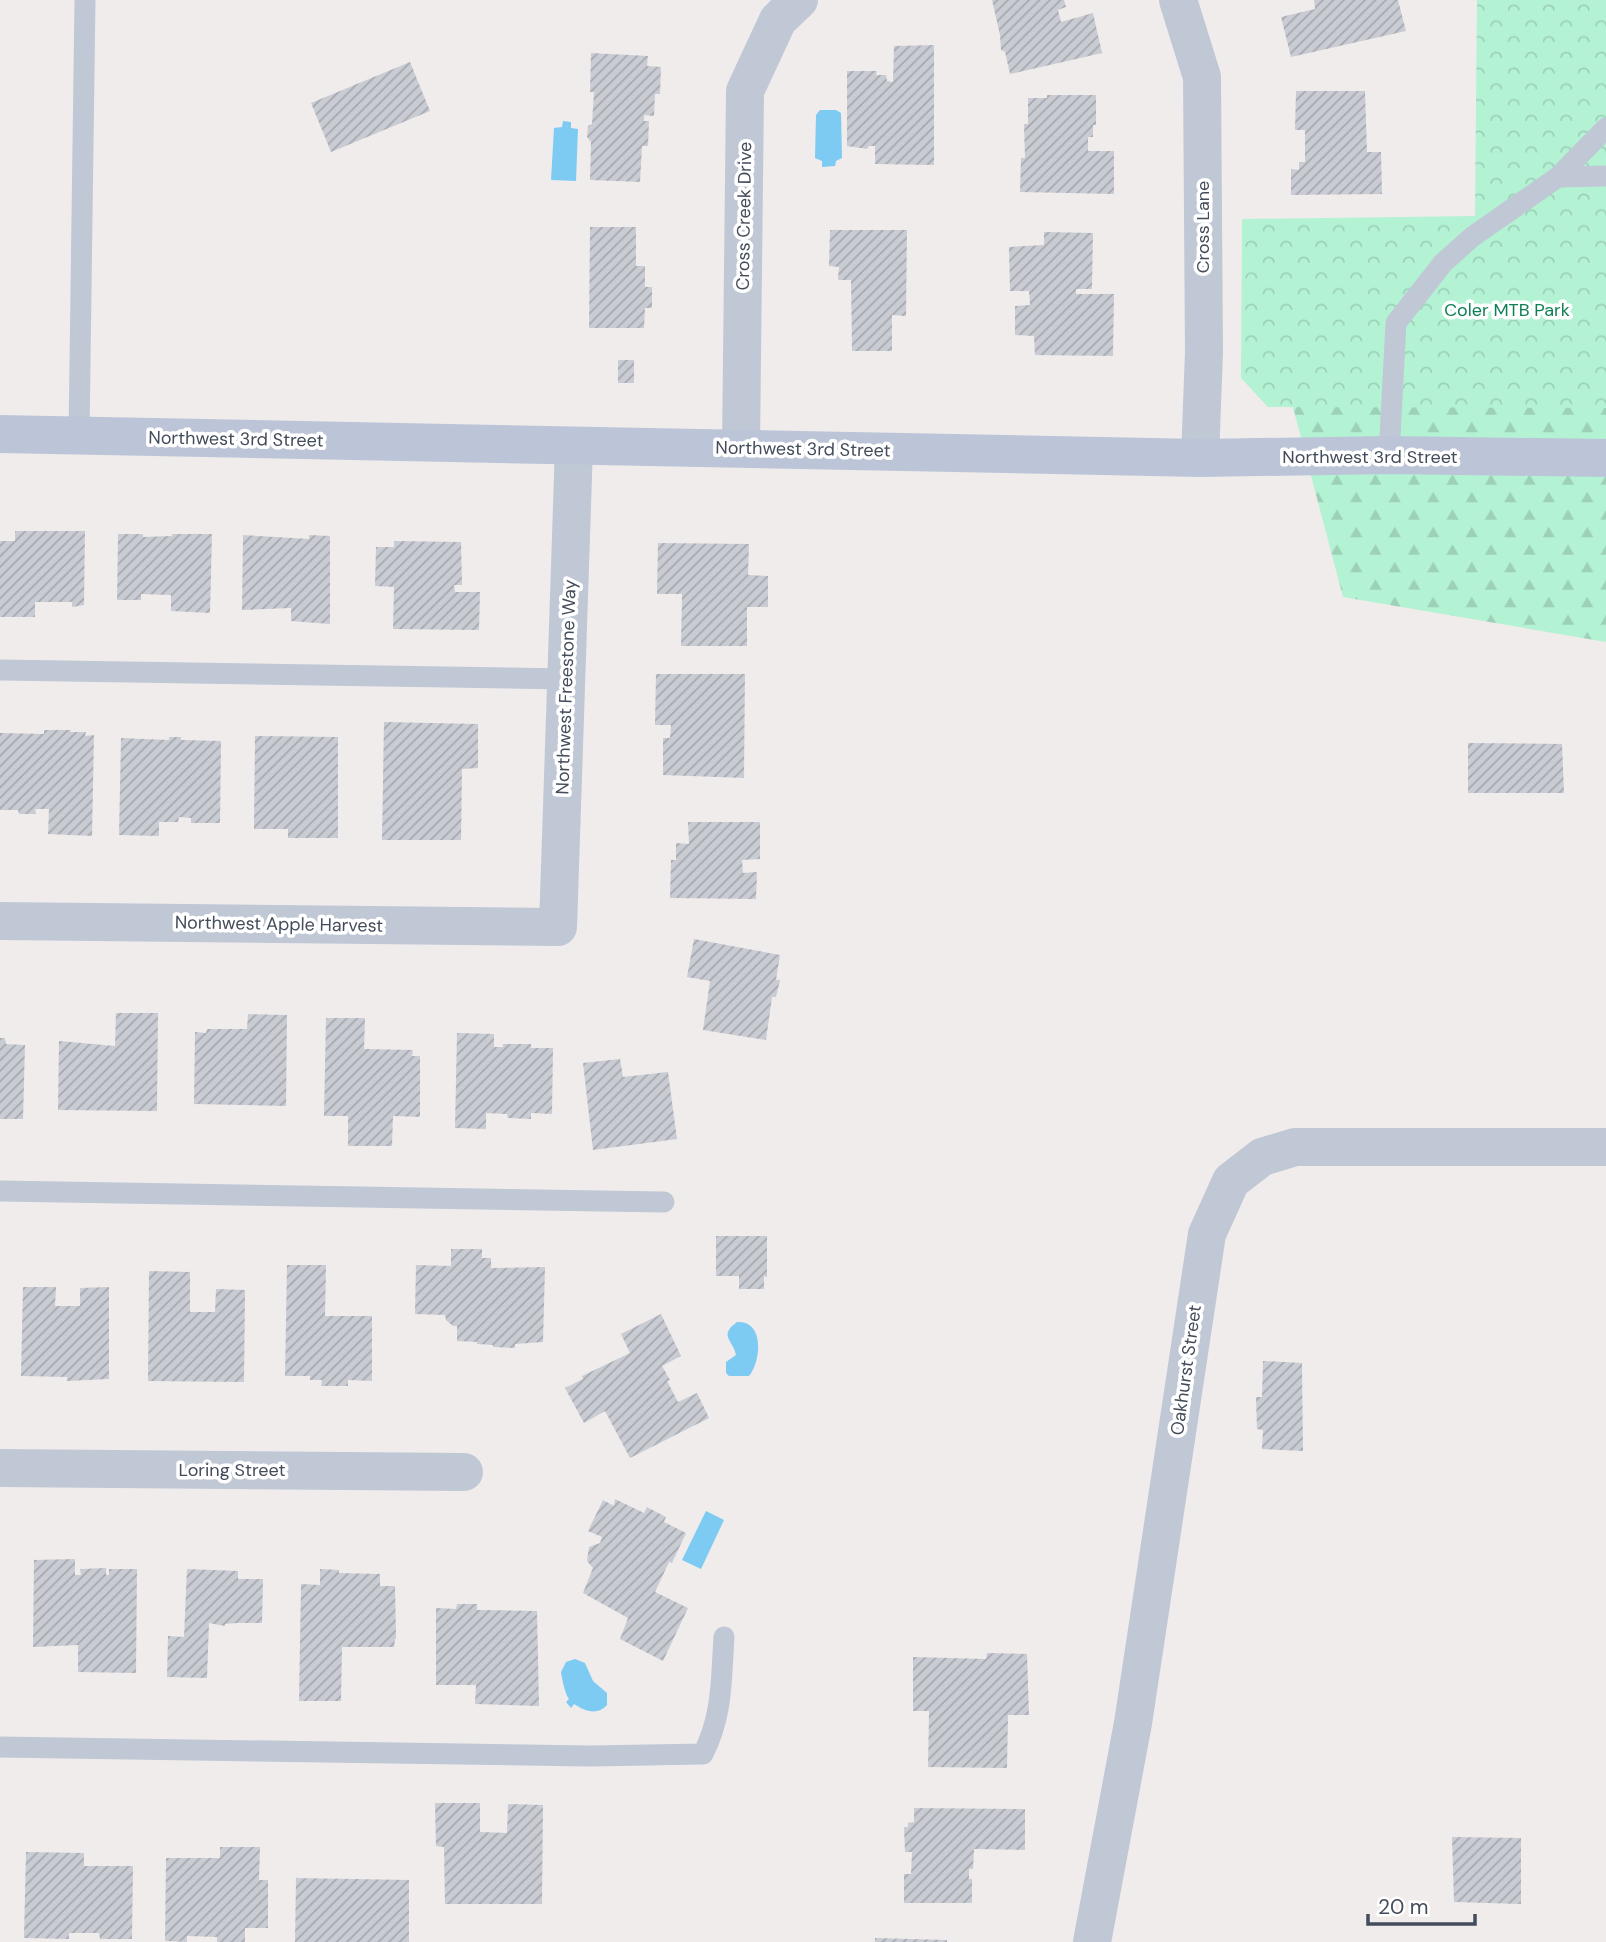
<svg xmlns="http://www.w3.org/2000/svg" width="1606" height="1942" font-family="'DM Sans',sans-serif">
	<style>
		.forest { fill: url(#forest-firs) }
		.park { fill: url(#park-crowns) }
		.water { fill: #7dcbf3 }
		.building { fill: url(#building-hatch) }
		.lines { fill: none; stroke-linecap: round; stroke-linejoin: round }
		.lane { stroke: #c0c8d5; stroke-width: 21 }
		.street { stroke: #c0c8d5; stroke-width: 38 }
		.secondary { stroke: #bcc5d7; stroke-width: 38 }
		.labels { text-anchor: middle; stroke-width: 7; stroke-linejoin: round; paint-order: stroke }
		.street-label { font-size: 18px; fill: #434c5a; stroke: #fff }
		.park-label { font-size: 18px; fill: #0f8056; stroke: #fff }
	</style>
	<defs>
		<pattern id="forest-firs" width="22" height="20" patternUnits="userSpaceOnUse" patternTransform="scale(1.75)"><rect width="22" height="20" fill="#b4f2d4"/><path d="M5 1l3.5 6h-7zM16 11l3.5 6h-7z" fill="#9cd1b8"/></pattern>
		<pattern id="park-crowns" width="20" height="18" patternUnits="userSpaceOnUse" patternTransform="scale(1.75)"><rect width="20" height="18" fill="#b4f2d4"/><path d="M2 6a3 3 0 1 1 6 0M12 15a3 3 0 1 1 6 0" fill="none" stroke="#9cd1b8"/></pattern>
		<pattern id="building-hatch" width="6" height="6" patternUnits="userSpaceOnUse" patternTransform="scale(1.75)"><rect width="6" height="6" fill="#caccd4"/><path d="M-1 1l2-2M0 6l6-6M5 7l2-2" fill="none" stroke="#a6a8af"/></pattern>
	</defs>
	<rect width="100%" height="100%" fill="#efeceb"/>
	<path class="forest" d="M1606,273V642L1343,597L1290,396Z"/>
	<path class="park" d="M1477,0H1606V408L1268,407L1241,378L1242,219L1475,216Z"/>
	<g class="water">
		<path d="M820,110H836L841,113L842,158L836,161L835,166L822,167V161L815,158L816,115Z"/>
		<path d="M563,121L571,122V128L578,129L576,181L551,180L554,128L562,127Z"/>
		<path d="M737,1322C765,1320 761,1362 749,1376H729L726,1373V1362L736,1355C733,1340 718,1336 737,1322Z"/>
		<path d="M706,1511L724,1520L701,1569L682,1560Z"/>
		<path d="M575,1659L585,1663L593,1681L607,1693V1705C597,1716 585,1711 574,1704L571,1708L566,1702L569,1699C565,1694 562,1679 561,1672L566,1662Z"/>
	</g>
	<g class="building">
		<path d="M992,0H1064L1066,7L1058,10L1061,22L1093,13L1102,53L1010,74L1005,52L1001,50L1000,35Z"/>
		<path d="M1314,0H1398L1406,31L1291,57L1281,17L1315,9Z"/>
		<path d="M934,45V165L875,164V146H869L867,149L847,146V71H877L876,75H886L887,81L893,82L894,46Z"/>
		<path d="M591,53L648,56L647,66L661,67L660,94H655L654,116L644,115V121H649L648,146H642L640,182L590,180L591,142L587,137L588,126L592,124L594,92H590Z"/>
		<path d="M410,62L430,111L331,152L311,103Z"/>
		<path d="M1296,91H1365L1367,152H1381L1382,194L1291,195V169L1299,170V162H1305V130H1295Z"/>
		<path d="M1047,95H1096V125H1093V137H1088V151H1114V194L1020,192L1021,158H1025L1024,124H1028V98H1047Z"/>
		<path d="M590,227H636V266H645V287H652V308H645L644,328H589Z"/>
		<path d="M830,230H907L906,316L892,315V351H852L851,280H838L839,267L829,266Z"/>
		<path d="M1044,232L1093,233L1092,289H1076V294H1114L1113,356L1035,355L1034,336L1015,335V306L1030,305L1029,291H1010L1009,247L1044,245Z"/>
		<rect x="618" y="360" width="16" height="23"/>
		<path d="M15,531H85L84,605L72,607V602H35V617H0V541H15Z"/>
		<path d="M118,534H143V537L172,536V534H212L210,613L171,611V595L141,594V600H117Z"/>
		<path d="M243,535L309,539V535L330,536V624L291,621V608L242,610Z"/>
		<path d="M394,541L461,542L462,585H454L455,592H480L479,630L393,629L394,587L375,586L376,547H394Z"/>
		<path d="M658,543L749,544L748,575L768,576V607H747V646H681L682,594H657Z"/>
		<path d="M656,674H745L744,778L663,775V738H670L671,725H655Z"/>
		<path d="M384,722L478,724V768L462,769L461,840H382Z"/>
		<path d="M44,730H71L70,732H86L85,736L94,735L92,836L48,834L49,809H35L36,814H19L18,810H0V733L44,734Z"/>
		<path d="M255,736L338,737V838H288V829H254Z"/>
		<path d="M169,737H181V740L221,741L220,823H191V818L179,817L178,822H159V836L119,835L121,738L169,740Z"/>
		<path d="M1468,743L1562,744L1564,793H1468Z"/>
		<path d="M688,822H760V859L742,860L743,873L757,872L756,899L670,898L671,860H676V843L689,844Z"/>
		<path d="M694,939L780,955L776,980H780L776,997H772L766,1040L703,1030L710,981L687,977Z"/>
		<path d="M116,1013H158L157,1111L58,1110L59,1041L115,1046Z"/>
		<path d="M248,1014L287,1015L286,1106L194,1104L195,1032L206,1033L207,1029H247Z"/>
		<path d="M326,1018H365L364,1049L413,1050L412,1056H420V1117L393,1116L392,1146H348V1116H324Z"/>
		<path d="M457,1033L494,1034V1047H503V1044H531V1048H553L552,1114L531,1113V1119L508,1118L507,1114L486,1113V1129L455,1128Z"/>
		<path d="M0,1038H5L6,1044L25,1045L23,1119H0Z"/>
		<path d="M620,1059L623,1077L668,1072L677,1139L593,1150L583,1063Z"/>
		<path d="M716,1236H767V1277L764,1276V1289H739V1276H716Z"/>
		<path d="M451,1249H482V1258H491V1268L545,1267L543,1342L515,1344V1348L493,1347V1345L477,1344V1342L457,1341V1326H453L446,1320L445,1315L415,1314L416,1265L451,1266Z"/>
		<path d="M287,1265H326L325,1316H372V1381L348,1380V1386H321L322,1380H310V1376H285Z"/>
		<path d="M149,1271L190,1272V1312H215L216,1289L245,1290L244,1382L148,1381Z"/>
		<path d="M23,1287H56L55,1306H80V1288L109,1287V1379L67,1381V1377L21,1376Z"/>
		<path d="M661,1314L681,1356L662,1366L670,1380L667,1381L678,1402L697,1393L709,1418L630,1458L605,1411L584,1423L565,1388L583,1379L582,1376L630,1353L621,1334Z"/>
		<path d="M1263,1361L1302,1363L1303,1451L1262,1449L1263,1430L1257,1429L1256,1397H1262Z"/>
		<path d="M615,1499L644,1513L647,1507L666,1517L664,1522L686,1533L672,1563L669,1562L655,1592L688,1608L663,1661L620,1639L628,1618L583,1593L593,1568L587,1561L589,1547L600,1543L602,1537L588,1531L603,1500L614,1506Z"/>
		<path d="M75,1559V1575H81L80,1569L106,1568V1575H109V1569H137L136,1673L78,1672V1645L33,1647L34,1560Z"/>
		<path d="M187,1569L238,1571V1579H263L262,1623H237L225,1624V1626L209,1623L207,1678L167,1677L168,1636L184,1637Z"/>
		<path d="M320,1569L339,1570V1573L380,1574V1586H395L396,1639H395L394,1647H342L341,1701H299L301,1584L320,1585Z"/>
		<path d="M457,1604H477V1610L537,1611L539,1706L475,1704L476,1685H436V1608L456,1609Z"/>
		<path d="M987,1653L1027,1654L1029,1715H1008L1007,1768L928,1767L929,1711H913V1657L986,1659Z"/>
		<path d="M435,1803H480V1832L507,1833L508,1804L543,1805L542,1904H445L444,1847L436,1846Z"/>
		<path d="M914,1808L1025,1809V1850L974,1849L973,1869H969V1879H972V1903H904V1874H911L912,1852H905L904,1827H908V1823L914,1822Z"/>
		<path d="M1452,1837L1521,1838V1904L1454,1902Z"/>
		<path d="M220,1847H260L259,1880H268V1928H245V1942H217V1937L187,1936V1942L165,1941L166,1858H220Z"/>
		<path d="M26,1852L84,1853V1866H133L132,1939H100L99,1933H69V1939L24,1938Z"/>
		<path d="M296,1878L409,1880V1942H295Z"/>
		<path d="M875,1938L947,1940V1942H875Z"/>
	</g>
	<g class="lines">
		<g class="lane">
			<path d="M1558,177L1606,176"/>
			<path d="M79,436L85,0"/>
			<path d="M1389,455L1396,323L1443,263L1472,237L1558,177L1606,128"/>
			<path d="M0,670L566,679"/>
			<path d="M0,1191L664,1202"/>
			<path d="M0,1747L590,1756L703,1754C723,1715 721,1679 724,1637"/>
		</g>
		<g class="street">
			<path d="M1178,0L1202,77L1204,352L1200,458"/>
			<path d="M741,448L745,91L778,20L799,0"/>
			<path d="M0,921L558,927L574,446"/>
			<path d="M0,1468L464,1472"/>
			<path d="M1092,1942L1133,1723L1207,1234L1231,1181L1262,1157L1295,1147H1606"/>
		</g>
		<path class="secondary" d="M0,434L1200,458L1389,455L1606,458"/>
	</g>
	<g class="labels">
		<g class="street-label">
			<text transform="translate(744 216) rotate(-89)" y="6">Cross Creek Drive</text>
			<text transform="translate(1203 227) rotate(-90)" y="6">Cross Lane</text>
			<text transform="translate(236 439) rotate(1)" y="6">Northwest 3rd Street</text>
			<text transform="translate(803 449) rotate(1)" y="6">Northwest 3rd Street</text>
			<text x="1370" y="463">Northwest 3rd Street</text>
			<text transform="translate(566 687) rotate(-88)" y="6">Northwest Freestone Way</text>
			<text transform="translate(279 924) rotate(1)" y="6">Northwest Apple Harvest</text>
			<text transform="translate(1186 1370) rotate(-82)" y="6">Oakhurst Street</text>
			<text x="232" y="1476">Loring Street</text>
		</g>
		<g class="park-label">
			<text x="1507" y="316">Coler MTB Park</text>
		</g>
	</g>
	<path d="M1368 1914v10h107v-10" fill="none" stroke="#434c5a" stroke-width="3.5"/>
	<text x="1378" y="1914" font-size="21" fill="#434c5a" stroke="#ffffff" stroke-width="5" paint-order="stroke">20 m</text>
</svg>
